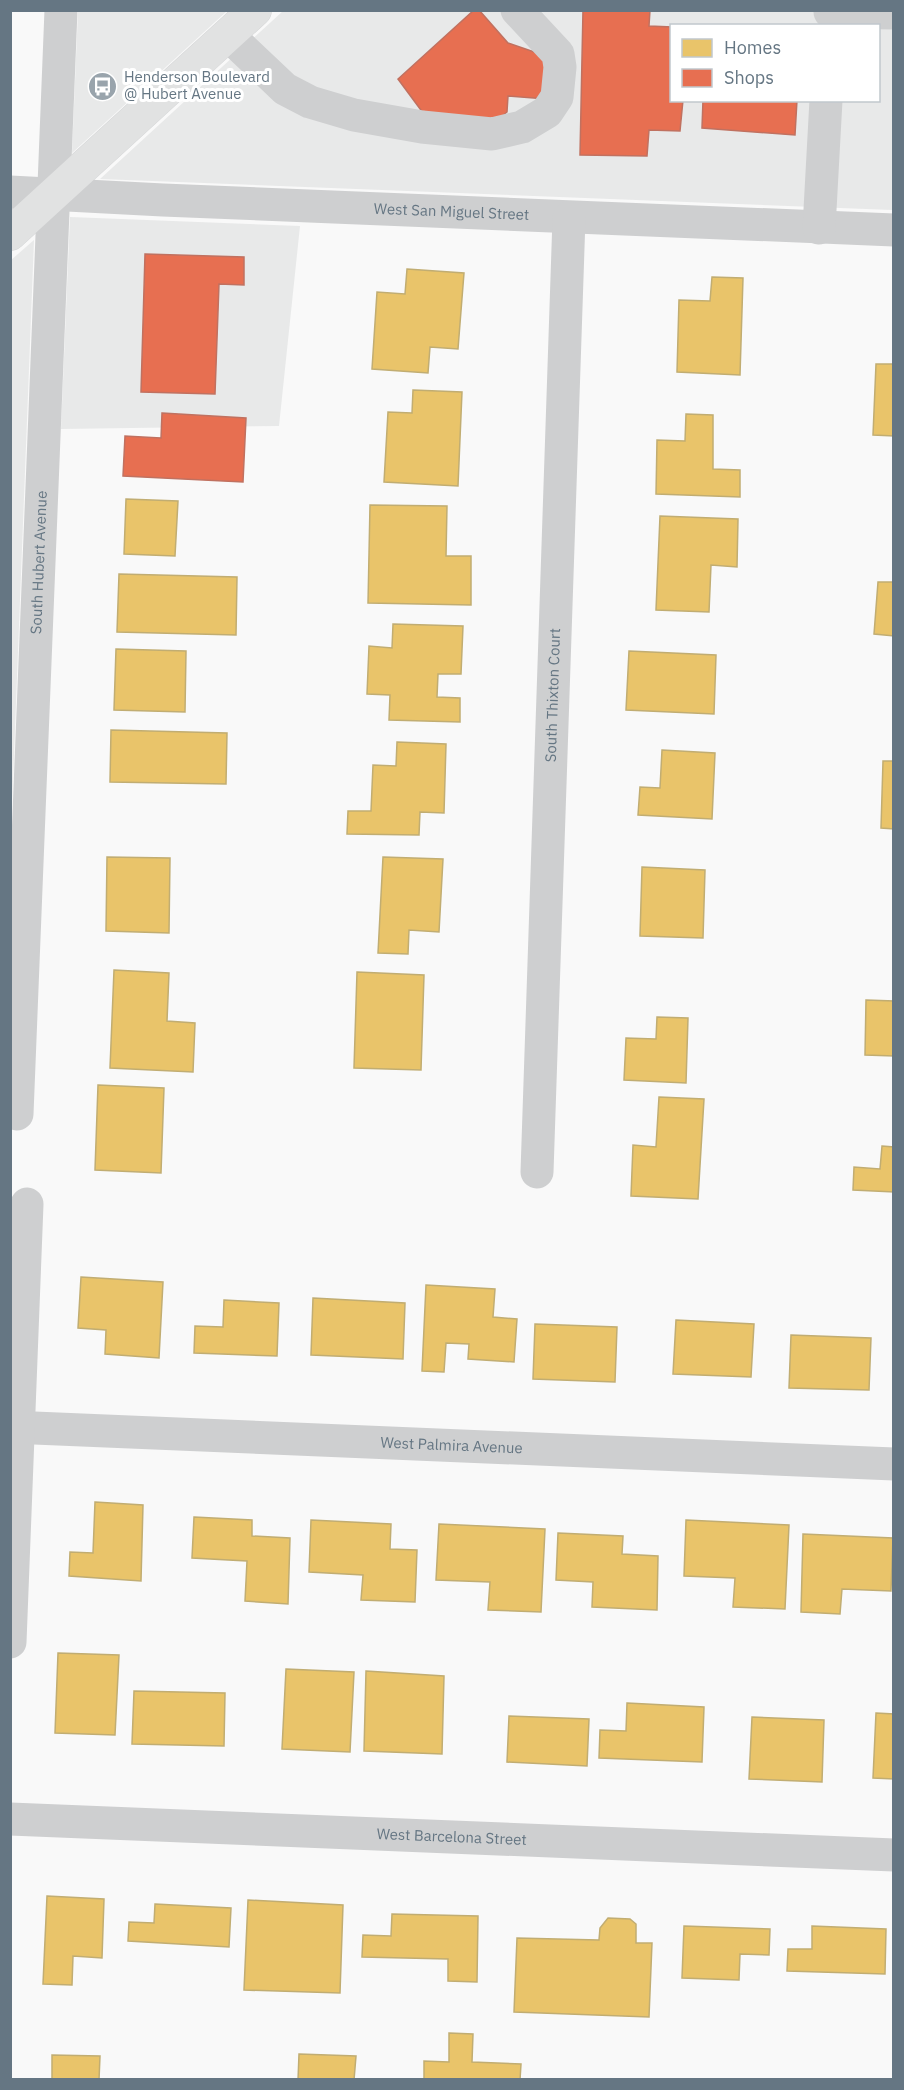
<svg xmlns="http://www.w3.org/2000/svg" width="904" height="2090" font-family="'IBM Plex Sans',sans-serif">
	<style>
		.built { fill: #e8e9e9; fill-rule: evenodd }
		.homes { fill: #e9c46a; stroke: #c1ad72; stroke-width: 1.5 }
		.shops { fill: #e76f51; stroke: #c07160; stroke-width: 1.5 }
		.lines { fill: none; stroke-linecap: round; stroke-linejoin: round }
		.major-casing { stroke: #d5d6d7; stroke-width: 34 }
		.minor { stroke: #cecfd0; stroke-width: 33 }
		.major { stroke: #e1e2e2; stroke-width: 33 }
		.labels { text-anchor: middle; stroke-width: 6; stroke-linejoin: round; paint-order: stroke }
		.poi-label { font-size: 15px; fill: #657683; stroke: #fff; text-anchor: start }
		.street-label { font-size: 15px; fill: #657683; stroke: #fff }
	</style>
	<rect width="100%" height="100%" fill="#f9f9f9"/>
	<g class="built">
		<path d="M78,11V10L227,11L72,153Z"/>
		<path d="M283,11H893L894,189L892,210L100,179ZM672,26H878V100H672Z"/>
		<path d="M70,217L300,226L279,426L61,429Z"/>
		<path d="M34,240L11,832L10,261Z"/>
	</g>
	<g class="homes">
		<path d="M407,269L464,273L458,349L430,347L428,373L372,369L377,292L405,294Z"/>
		<path d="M712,277L743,278L740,375L677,372L679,300L710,301Z"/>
		<path d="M876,364H894V436L873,435Z"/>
		<path d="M413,390L462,392L458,486L384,482L388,412L412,413Z"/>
		<path d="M686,414L713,415V469L740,470V497L656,494L657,440L685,441Z"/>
		<path d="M126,499L178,501L175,556L124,554Z"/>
		<path d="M370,505L447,506L446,556H471V605L368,603Z"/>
		<path d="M660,516L738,519L737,567L711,565L709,612L656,610Z"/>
		<path d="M119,574L237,577L236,635L117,632Z"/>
		<path d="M878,582H894V636L874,634Z"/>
		<path d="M393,624L463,626L461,674H438L437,697L460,698V722L389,720L390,695L367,694L369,646L392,648Z"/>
		<path d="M116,649L186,651L185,712L114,710Z"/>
		<path d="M629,651L716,655L714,714L626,710Z"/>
		<path d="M111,730L227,733L226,784L110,782Z"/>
		<path d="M397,742L446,744L444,813L420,812L419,835L347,834L348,811H371L373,765L396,766Z"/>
		<path d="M662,750L715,753L712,819L638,815L640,787L660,788Z"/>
		<path d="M883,761H894V829L881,828Z"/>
		<path d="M107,857L170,858L169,933L106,931Z"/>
		<path d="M383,857L443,859L439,932L409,930L408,954L378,953Z"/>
		<path d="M642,867L705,870L703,938L640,936Z"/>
		<path d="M114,970L169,973L167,1021L195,1023L193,1072L110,1068Z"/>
		<path d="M357,972L424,975L421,1070L354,1068Z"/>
		<path d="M866,1000L894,1001V1056L865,1055Z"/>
		<path d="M657,1017L688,1018L686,1083L624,1080L626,1038L656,1039Z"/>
		<path d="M98,1085L164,1088L161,1173L95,1170Z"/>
		<path d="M659,1097L704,1099L698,1199L631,1196L633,1145L656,1147Z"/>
		<path d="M882,1146L894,1147V1192L853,1190L854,1167L880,1169Z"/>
		<path d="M81,1277L163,1282L159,1358L105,1354L106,1330L78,1328Z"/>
		<path d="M426,1285L495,1289L493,1317L517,1319L514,1362L468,1359L469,1344L446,1343L444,1372L422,1371Z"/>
		<path d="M313,1298L405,1303L403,1359L311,1355Z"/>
		<path d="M224,1300L279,1303L277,1356L194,1353L195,1326L223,1327Z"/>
		<path d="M676,1320L754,1324L751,1377L673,1374Z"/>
		<path d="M535,1324L617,1327L615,1382L533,1379Z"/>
		<path d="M791,1335L871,1338L869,1390L789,1388Z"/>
		<path d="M95,1502L143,1505L141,1581L69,1576L70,1552L93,1553Z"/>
		<path d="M194,1517L252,1520V1536L290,1538L288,1604L245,1601L247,1561L192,1558Z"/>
		<path d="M311,1520L391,1524L390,1549L417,1550L415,1602L361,1600L363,1575L309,1572Z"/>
		<path d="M686,1520L789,1525L785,1609L733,1607L735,1578L684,1576Z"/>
		<path d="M439,1524L545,1529L541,1612L488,1610L490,1582L436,1580Z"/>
		<path d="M558,1533L623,1536L622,1554L658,1556L657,1610L592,1607L593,1582L556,1580Z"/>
		<path d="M803,1534L893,1538L891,1591L842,1589L840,1614L801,1612Z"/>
		<path d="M58,1653L119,1655L115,1735L55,1733Z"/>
		<path d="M286,1669L354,1672L350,1752L282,1749Z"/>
		<path d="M366,1671L444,1676L442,1754L364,1751Z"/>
		<path d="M134,1691L225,1693L224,1746L132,1744Z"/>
		<path d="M627,1703L704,1707L702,1762L599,1758L600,1730L626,1731Z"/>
		<path d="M876,1713L894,1714V1779L873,1778Z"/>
		<path d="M509,1716L589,1719L587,1766L507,1762Z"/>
		<path d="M752,1717L824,1720L822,1782L749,1779Z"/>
		<path d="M47,1896L104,1899L102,1958L73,1956L72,1985L43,1984Z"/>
		<path d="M248,1900L343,1905L340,1993L244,1990Z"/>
		<path d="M155,1904L231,1908L229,1947L128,1941L129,1922L154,1923Z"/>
		<path d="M392,1914L478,1916L477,1982L448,1981V1959L362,1957L363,1935L391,1936Z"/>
		<path d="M608,1918L630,1919L636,1924V1943H652L649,2017L514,2012L517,1938L599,1940L600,1928Z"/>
		<path d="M684,1926L770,1929L769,1955L740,1954L739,1980L682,1978Z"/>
		<path d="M812,1926L886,1929L885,1974L787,1971L788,1949H812Z"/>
		<path d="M449,2033L473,2034L472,2062L521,2064L520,2080H424V2061L449,2062Z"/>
		<path d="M299,2054L356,2056L354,2080H298Z"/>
		<path d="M52,2055L100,2056L99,2080H52Z"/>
	</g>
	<g class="shops">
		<path d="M474,10H479L508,43L549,57L546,99L508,96L507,112L492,125L429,121L398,79Z"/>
		<path d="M583,10H650L649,26L672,27V100H683L680,131L649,130L647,156L580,155Z"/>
		<path d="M703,100H797L795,135L702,128Z"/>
		<path d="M145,254L244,257V285L219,284L215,394L141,392Z"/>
		<path d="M162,413L246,418L243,482L123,476L125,436L161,438Z"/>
	</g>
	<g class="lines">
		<defs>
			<path id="major" d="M10,234L255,10"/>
		</defs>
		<use href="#major" class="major-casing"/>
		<g class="minor">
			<path d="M830,12L894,13"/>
			<path d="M228,35L285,89L310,102L354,115L422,127L492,134L522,127L547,112L557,97L560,67L558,54L517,10"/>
			<path id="s1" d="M10,192L163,200L894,230"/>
			<path d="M819,228L826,100"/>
			<path id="s2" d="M17,1114L61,10"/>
			<path id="s3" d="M537,1172L569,218"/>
			<path id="s4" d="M10,1427L894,1464"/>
			<path d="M10,1642L27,1204"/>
			<path id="s5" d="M10,1819L894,1855"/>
		</g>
		<use href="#major" class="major"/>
	</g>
	<defs>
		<symbol id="bus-disc" viewBox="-11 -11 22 22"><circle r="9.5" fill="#99a4ac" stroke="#fff"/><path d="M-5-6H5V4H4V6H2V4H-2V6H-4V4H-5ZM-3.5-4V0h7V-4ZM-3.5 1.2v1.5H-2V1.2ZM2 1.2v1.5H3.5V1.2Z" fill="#fff"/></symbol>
	</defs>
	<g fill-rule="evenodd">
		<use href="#bus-disc" x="86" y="70" width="33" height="33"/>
	</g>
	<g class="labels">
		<g class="poi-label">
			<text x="124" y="82">Henderson Boulevard<tspan x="124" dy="17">@ Hubert Avenue</tspan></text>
		</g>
		<g class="street-label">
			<text dy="5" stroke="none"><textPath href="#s1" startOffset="442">West San Miguel Street</textPath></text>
			<text dy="5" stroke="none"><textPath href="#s2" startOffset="552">South Hubert Avenue</textPath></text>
			<text dy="5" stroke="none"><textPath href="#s3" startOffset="477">South Thixton Court</textPath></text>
			<text dy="5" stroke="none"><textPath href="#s4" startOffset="442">West Palmira Avenue</textPath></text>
			<text dy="5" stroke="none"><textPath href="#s5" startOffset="442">West Barcelona Street</textPath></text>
		</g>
	</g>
	<rect width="904" height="2090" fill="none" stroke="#657683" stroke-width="24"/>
	<rect x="670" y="24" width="210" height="78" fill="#ffffff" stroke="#c1c8cd" stroke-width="1.5"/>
	<rect x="682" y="39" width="30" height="18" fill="#e9c46a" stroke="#c1c8cd" stroke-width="1.5"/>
	<text x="724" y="54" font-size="18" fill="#657683">Homes</text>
	<rect x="682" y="69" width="30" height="18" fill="#e76f51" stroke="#c1c8cd" stroke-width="1.5"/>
	<text x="724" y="84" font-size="18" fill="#657683">Shops</text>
</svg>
